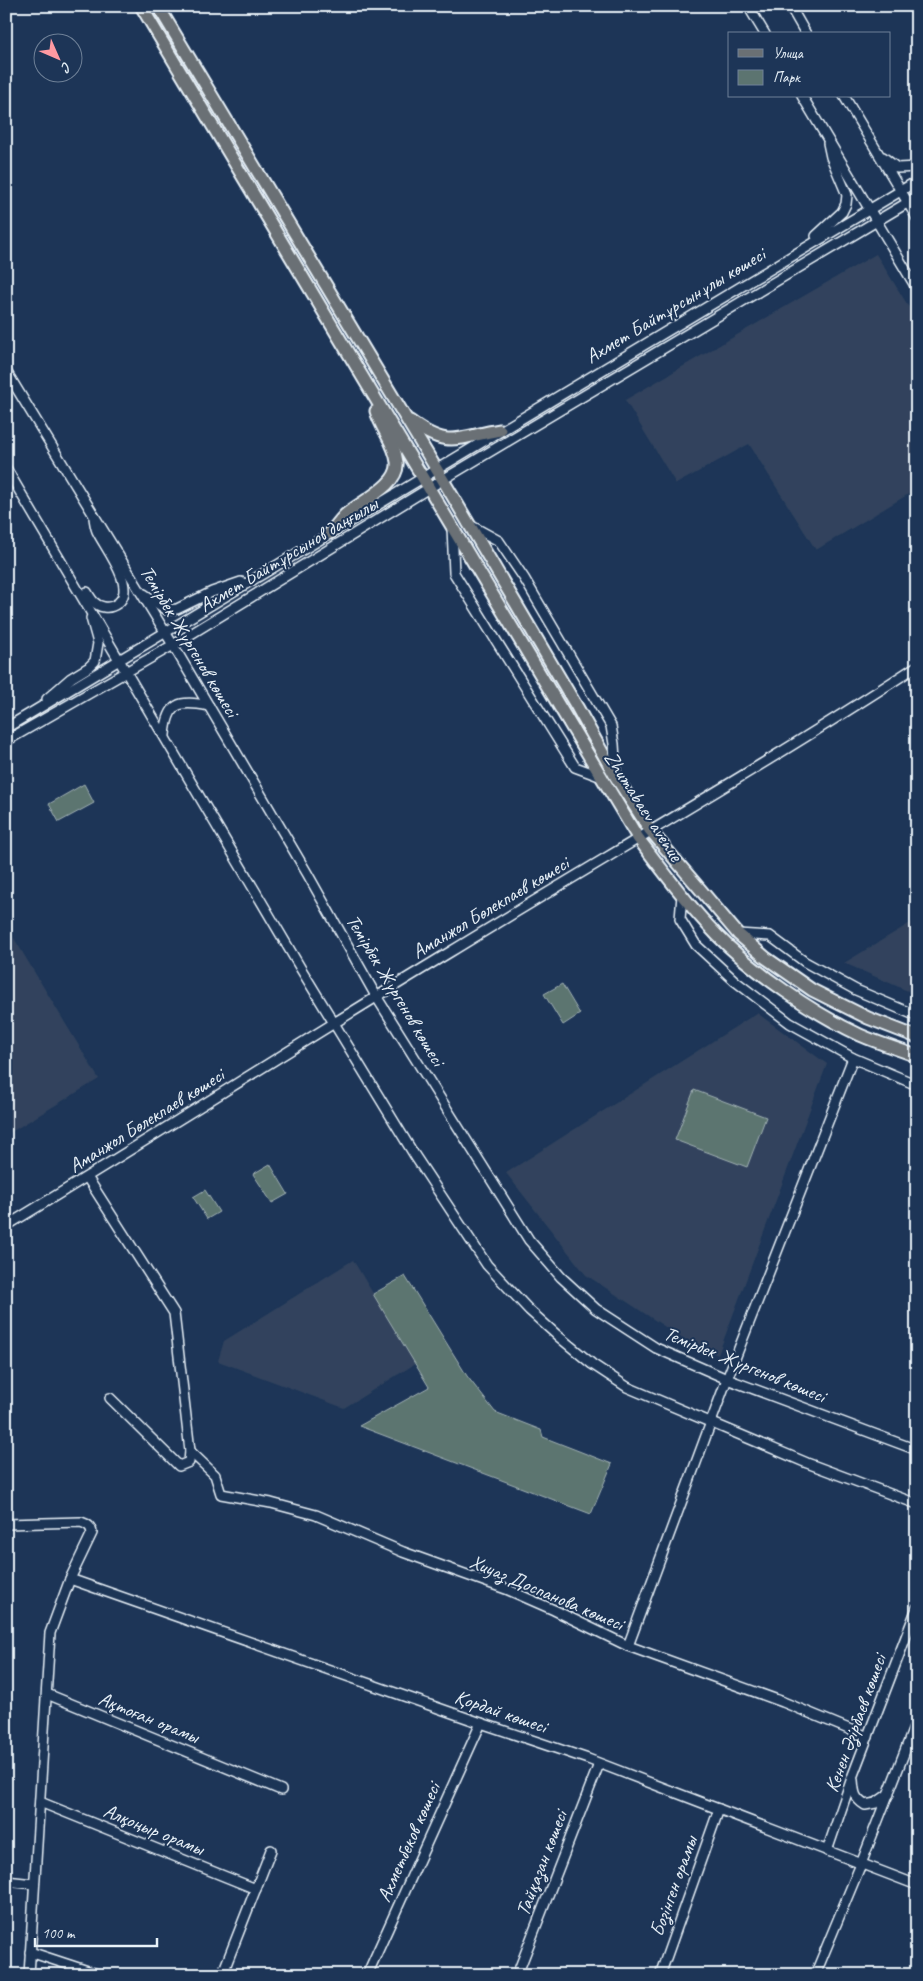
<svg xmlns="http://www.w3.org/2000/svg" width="923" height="1981" font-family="Caveat,sans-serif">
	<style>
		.built { fill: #31435d }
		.green { fill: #5c7470; stroke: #a2b2b4 }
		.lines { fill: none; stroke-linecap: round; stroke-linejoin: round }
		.minor-casing { stroke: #e8f1f8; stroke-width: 12 }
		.major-casing { stroke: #e8f1f8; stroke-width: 15 }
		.minor { stroke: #1d3557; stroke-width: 9 }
		.major { stroke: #6a7074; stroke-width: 11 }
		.labels { text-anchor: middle; stroke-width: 4; stroke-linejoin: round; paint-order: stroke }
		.street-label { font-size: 20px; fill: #e8f1f8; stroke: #1d3557 }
	</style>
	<rect width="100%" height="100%" fill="#1d3557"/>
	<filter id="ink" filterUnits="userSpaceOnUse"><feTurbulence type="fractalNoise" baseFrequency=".02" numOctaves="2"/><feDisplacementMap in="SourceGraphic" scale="10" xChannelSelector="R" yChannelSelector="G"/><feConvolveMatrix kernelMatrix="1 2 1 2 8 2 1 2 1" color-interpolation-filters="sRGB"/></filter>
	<g filter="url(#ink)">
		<g class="built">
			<path d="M876,254L917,320V489L816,550L749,444L676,484L625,400Z"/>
			<path d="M917,919V995L844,963Z"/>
			<path d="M6,925L99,1079L6,1135Z"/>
			<path d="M757,1013L827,1064L718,1355L682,1338L586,1275L506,1173Z"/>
			<path d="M353,1260L415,1364L344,1408L218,1361L224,1341Z"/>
		</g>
		<g class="green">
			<path d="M84,784L94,803L59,822L49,804Z"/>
			<path d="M562,984L580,1014L563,1025L544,994Z"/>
			<path d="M694,1090L766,1117L747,1167L675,1140Z"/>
			<path d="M270,1164L288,1194L272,1203L253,1174Z"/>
			<path d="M205,1190L219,1212L207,1219L193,1197Z"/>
			<path d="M405,1276L467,1376L495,1412L541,1430L543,1437L612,1464L591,1514L359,1426L429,1387L373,1294Z"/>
		</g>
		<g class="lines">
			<defs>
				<g id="minor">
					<path d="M748,6L765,34"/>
					<path d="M790,6L806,34"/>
					<path d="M802,96L917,289"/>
					<path d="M844,96L917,218"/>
					<path d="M883,157L897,168L917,167"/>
					<path d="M816,236L842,212L846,204L847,195L831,157L828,143"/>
					<path d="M6,371L173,645L307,873L376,996L529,1240L561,1277L596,1309L656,1348L727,1379L917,1450"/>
					<path d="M6,468L301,969L415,1156L487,1265L529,1310L558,1336L592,1364L627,1387L807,1463L917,1504"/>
					<path d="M468,524L499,541L524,578L611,726L614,744L616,774"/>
					<path d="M452,527L454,573L575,767L602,777"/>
					<path d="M87,592C91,599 95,606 104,607C109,608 114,606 118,603C137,588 106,549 98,533C95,528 95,523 94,518"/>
					<path d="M144,594L167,610L177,609L212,592L241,582"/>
					<path d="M47,699L71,678L89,667L95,661L98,643L91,618"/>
					<path d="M6,728L917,181"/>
					<path d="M165,735C168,702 179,700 209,706"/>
					<path d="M6,741L173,645L429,488L917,197"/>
					<path d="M682,895L680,919L696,945L735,981L790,1023L853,1058L917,1085"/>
					<path d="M738,934L770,936L805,962L856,990L917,1016"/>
					<path d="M87,1177L174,1313L190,1451L189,1462L179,1466L110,1398"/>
					<path d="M6,1226C155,1136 301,1042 450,952C605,857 764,766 917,666"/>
					<path d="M190,1451L215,1475L221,1494L271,1503L316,1515L403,1552L506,1589L554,1610L628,1646L783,1702L868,1737"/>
					<path d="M6,1524L81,1522C87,1524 91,1526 92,1533L70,1579L50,1633L29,1975"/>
					<path d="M70,1579L481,1723L588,1759L917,1885"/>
					<path d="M628,1646L727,1379L853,1058"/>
					<path d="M47,1694L281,1790"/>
					<path d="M853,1780C854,1792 854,1798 865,1805L876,1803L889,1794"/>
					<path d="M40,1802L256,1889"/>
					<path d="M827,1851L853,1775L917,1608"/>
					<path d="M6,1881L34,1884"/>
					<path d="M30,1952L100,1975"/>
					<path d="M222,1975L271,1850"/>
					<path d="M367,1975L481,1723"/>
					<path d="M517,1975L599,1764"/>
					<path d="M660,1975L719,1809"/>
					<path d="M815,1975L861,1864L917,1720"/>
				</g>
				<g id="major">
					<path d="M141,6L638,838C663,871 688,905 717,935C753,972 813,1013 860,1035C878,1043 898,1049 917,1056"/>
					<path d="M158,6L443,480L577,707L616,777L650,830L738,934L766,958L812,990L868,1018L917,1037"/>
					<path d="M410,421C449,450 457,437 500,430"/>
					<path d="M330,533C335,527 340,520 345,515C361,501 400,485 397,462C395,443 381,429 376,411"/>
				</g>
			</defs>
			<use href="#minor" class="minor-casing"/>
			<use href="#major" class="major-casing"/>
			<use href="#minor" class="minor"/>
			<use href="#major" class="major"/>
		</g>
	</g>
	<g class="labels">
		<g class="street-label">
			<text transform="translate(675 305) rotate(-31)" y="7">Ахмет Байтұрсынұлы көшесі</text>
			<text transform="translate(288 554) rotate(-31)" y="7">Ахмет Байтұрсынов даңғылы</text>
			<text transform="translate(190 641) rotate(59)" y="7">Темірбек Жүргенов көшесі</text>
			<text transform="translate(644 806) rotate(57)" y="7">Zhumabaev avenue</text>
			<text transform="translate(490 907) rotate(-31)" y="7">Аманжол Бөлекпаев көшесі</text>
			<text transform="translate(396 990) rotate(59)" y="7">Темірбек Жүргенов көшесі</text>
			<text transform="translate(146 1120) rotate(-32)" y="7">Аманжол Бөлекпаев көшесі</text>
			<text transform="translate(745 1364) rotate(22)" y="7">Темірбек Жүргенов көшесі</text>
			<text transform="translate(547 1592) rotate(23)" y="7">Хиуаз Доспанова көшесі</text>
			<text transform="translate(501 1711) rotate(19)" y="7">Қордай көшесі</text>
			<text transform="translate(149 1717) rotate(22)" y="7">Ақтоған орамы</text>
			<text transform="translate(855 1723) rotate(-70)" y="7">Кенен Әзірбаев көшесі</text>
			<text transform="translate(154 1829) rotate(22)" y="7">Алқоңыр орамы</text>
			<text transform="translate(408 1842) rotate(-66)" y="7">Ахметбеков көшесі</text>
			<text transform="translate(541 1863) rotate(-69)" y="7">Тайқазан көшесі</text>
			<text transform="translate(673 1886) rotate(-70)" y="7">Бозінген орамы</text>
		</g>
	</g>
	<rect width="923" height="1981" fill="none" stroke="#1d3557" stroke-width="25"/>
	<rect x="12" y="12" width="898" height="1956" fill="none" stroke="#e8f1f8" stroke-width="2" filter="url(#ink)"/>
	<rect x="728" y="32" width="162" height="65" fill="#1d3557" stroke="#6e8097"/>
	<rect x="738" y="49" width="25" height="8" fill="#6a7074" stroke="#6e8097"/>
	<text x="773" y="58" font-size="15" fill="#e8f1f8">Улица</text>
	<rect x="738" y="70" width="25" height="15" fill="#5c7470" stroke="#6e8097"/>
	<text x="773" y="82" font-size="15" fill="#e8f1f8">Парк</text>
	<g transform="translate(58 58) rotate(135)"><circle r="24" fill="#1d3557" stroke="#6e8097"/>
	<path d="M0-4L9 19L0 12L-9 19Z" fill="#ff9aa2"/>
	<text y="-8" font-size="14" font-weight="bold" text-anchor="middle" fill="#e8f1f8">С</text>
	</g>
	<path d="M35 1938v8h122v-8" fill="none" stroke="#e8f1f8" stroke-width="2.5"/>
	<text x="42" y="1938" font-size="15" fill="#e8f1f8" stroke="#1d3557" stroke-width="4" paint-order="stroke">100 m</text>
</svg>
